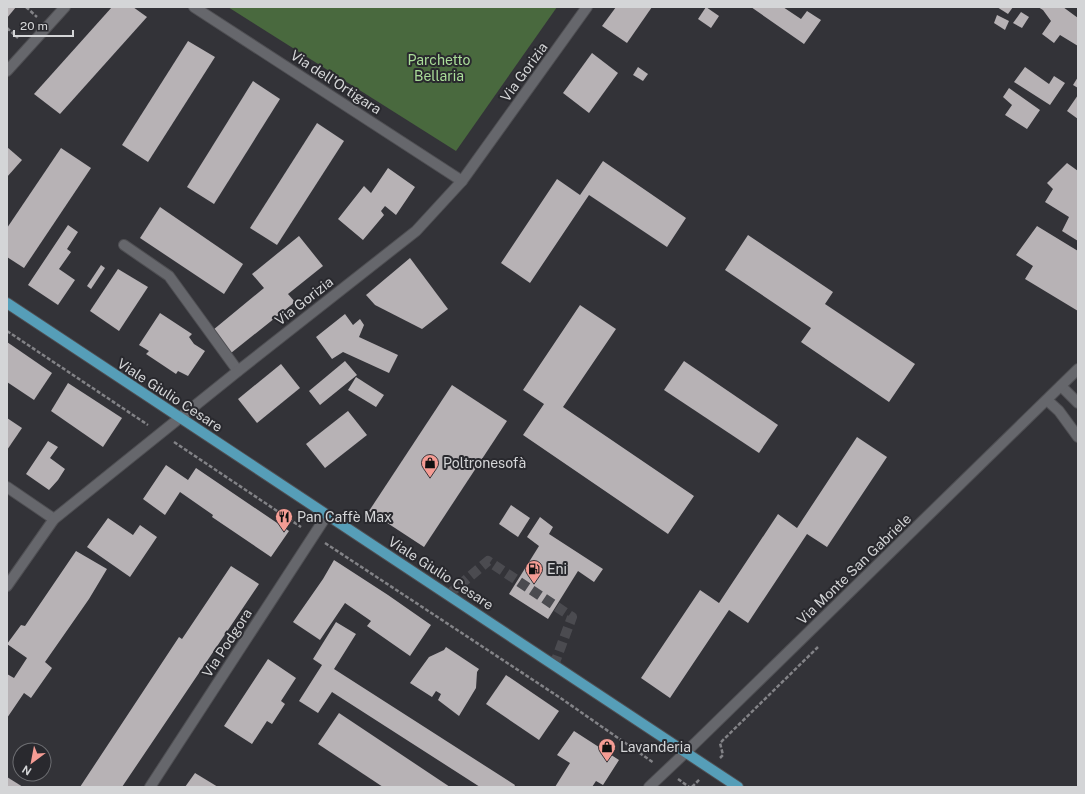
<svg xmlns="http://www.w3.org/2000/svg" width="1085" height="794" font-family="'Public Sans',sans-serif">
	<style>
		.green { fill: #49693e }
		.building { fill: #b7b2b5 }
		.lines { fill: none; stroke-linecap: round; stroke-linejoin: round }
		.minor-tunnel { stroke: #4b4b50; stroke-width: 10; stroke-dasharray: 10 5; stroke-linecap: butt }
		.minor-casing { stroke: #4f4f53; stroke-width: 12 }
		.major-casing { stroke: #4f4f53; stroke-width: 12 }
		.path { stroke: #838387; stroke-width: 2.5; stroke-dasharray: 4 2; stroke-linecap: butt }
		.minor { stroke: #66676c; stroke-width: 10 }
		.major { stroke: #569eb8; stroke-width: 10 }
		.labels { text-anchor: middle; stroke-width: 4; stroke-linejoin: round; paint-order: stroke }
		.park-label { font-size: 14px; fill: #ad9; stroke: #29292e }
		.street-label { font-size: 14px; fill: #d4d5d7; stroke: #29292e }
		.poi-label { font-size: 14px; fill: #d4d5d7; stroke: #29292e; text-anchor: start }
	</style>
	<rect width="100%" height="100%" fill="#333338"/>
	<path class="green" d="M228,7H557L456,151Z"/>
	<g class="building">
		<path d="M7,7H16L7,18Z"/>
		<path d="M112,7H133L147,17L60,114L34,94Z"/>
		<path d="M616,7H652L627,43L602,26Z"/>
		<path d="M706,7L719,16L711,28L698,19Z"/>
		<path d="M751,7H783L801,19L807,11L821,20L804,44Z"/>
		<path d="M997,7H1013L1008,14Z"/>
		<path d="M1038,7H1063L1078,18V46L1060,35L1054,43L1042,34L1051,21L1043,10Z"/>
		<path d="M1021,12L1029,17L1022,28L1013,23Z"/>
		<path d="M997,15L1009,21L1005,30L994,23Z"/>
		<path d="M188,41L215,57L148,162L122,145Z"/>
		<path d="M592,53L618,73L589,113L563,93Z"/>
		<path d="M638,67L648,74L643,81L633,75Z"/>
		<path d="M1025,67L1049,84L1054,76L1065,83L1050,105L1014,82Z"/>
		<path d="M1078,77V88L1073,85Z"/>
		<path d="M253,81L280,99L214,204L187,187Z"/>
		<path d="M1009,88L1040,110L1027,129L1005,115L1012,105L1003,97Z"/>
		<path d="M1078,95V119L1067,111Z"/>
		<path d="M317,123L344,141L277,245L250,228Z"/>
		<path d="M7,147L22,160L7,177Z"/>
		<path d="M61,148L91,168L24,268L7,257V228Z"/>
		<path d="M603,161L686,218L667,247L589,195L530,283L501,263L557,179L580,195Z"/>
		<path d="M1067,163L1078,171V241L1062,231L1069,217L1045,202L1053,189L1047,183Z"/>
		<path d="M388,168L415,187L396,215L385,206L381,211L384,215L363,240L338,219L364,186L371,193Z"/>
		<path d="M160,207L243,264L224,294L140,238Z"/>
		<path d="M68,225L78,232L67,249L71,252L59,269L75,280L58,305L28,285Z"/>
		<path d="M1037,226L1078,251V311L1025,279L1033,266L1016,255Z"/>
		<path d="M748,235L833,292L825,304L915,364L889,402L801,342L811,328L725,270Z"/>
		<path d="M299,236L323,266L288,294L295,302L231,353L213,330L264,288L252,274Z"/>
		<path d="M410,258L448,309L422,329L375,305L366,295Z"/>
		<path d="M101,265L105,268L91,289L87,286Z"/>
		<path d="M118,269L148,287L119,331L90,311Z"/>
		<path d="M580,305L616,329L563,407L694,496L668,534L523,435L544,404L523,390Z"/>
		<path d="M160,313L192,334L189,337L194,344L205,351L188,376L178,371L176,374L146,354L149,351L139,345Z"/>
		<path d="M345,314L353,325L360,319L364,325L359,337L398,355L389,373L343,352L332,359L316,337Z"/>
		<path d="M7,342L52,373L34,400L7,382Z"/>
		<path d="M345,361L357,375L320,405L309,391Z"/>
		<path d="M684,361L778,425L759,453L664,390Z"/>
		<path d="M281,364L300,388L257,423L238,399Z"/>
		<path d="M356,377L384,395L376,407L348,390Z"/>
		<path d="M68,383L122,418L103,447L51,411Z"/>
		<path d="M452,385L507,421L424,547L369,511Z"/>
		<path d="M348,411L367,435L325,468L306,444Z"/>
		<path d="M7,418L22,428L7,450Z"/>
		<path d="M857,437L887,457L827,547L807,534L748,623L729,610L670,698L641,678L700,590L719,603L778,514L797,528Z"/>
		<path d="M48,441L58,447L50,458L65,469L58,480L49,490L26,474Z"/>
		<path d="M166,465L188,480L196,468L289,531L271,557L212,517L213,515L180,492L165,515L143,499Z"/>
		<path d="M511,505L530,518L518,537L499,524Z"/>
		<path d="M540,517L553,527L549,534L603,569L594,582L578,571L548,619L509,594L539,546L527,537Z"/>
		<path d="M108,518L133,535L140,525L157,537L130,577L87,547Z"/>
		<path d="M76,551L107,569L89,599L45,662L52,668L31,698L24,693L7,718V674L14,678L27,658L7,644L21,625L25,626Z"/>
		<path d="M334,560L388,595L431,625L410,656L367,626L371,621L345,603L320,640L293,622L323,579Z"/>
		<path d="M231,566L259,584L122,787H80L179,637L182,639Z"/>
		<path d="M336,622L356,634L334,669L515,785L514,787H480L332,692L318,713L299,701L322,665L313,659Z"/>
		<path d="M446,647L479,669L477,672L476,688L459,716L438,700L441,694L436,691L432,697L410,683L429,657L444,650Z"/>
		<path d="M268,659L296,678L281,701L285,704L272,724L267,721L252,744L224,726Z"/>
		<path d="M506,675L559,711L539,740L486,704Z"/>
		<path d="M339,713L450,787H383L318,744Z"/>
		<path d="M574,731L619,760L603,785L596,781L592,787H555L570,763L557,755Z"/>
		<path d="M195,773L218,787H185Z"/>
		<path d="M7,777L23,787H7Z"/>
	</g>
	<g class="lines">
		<path class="minor-tunnel" d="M448,595L488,561L572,617L554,665"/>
		<defs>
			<g id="minor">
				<path d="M194,7L462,181"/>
				<path d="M7,71L65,7"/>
				<path d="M124,245L169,276L238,371"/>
				<path d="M1061,386L1078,403"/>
				<path d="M1047,400L1059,411L1078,437"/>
				<path d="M7,487L54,519"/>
				<path d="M7,586L54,519L238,371L416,231L462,181L587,7"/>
				<path d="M150,787L327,515"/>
				<path d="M649,787L686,752L1078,369"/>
			</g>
			<path id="major" d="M7,303L738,787"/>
		</defs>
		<use href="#minor" class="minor-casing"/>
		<use href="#major" class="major-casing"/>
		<g class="path">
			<path d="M26,7L37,17"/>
			<path d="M7,28L18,38"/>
			<path d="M7,331L148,425"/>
			<path d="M174,442L301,527"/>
			<path d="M325,543L562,699L654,763"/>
			<path d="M720,758L723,755L720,743L818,647"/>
			<path d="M678,779L689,787"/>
			<path d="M692,787L700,779"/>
		</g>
		<use href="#minor" class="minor"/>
		<use href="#major" class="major"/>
	</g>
	<defs>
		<symbol id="shop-pin" viewBox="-11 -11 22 30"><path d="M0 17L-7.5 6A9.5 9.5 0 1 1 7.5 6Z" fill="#f59c94" stroke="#29292e"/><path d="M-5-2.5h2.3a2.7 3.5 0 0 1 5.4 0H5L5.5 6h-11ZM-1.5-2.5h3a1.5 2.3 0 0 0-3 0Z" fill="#111"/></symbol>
		<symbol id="restaurant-pin" viewBox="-11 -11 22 30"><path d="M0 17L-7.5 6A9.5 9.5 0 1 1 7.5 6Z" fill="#f59c94" stroke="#29292e"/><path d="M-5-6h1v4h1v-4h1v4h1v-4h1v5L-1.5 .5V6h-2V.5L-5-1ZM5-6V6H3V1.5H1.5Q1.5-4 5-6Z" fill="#111"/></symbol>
		<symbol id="fuel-pin" viewBox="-11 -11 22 30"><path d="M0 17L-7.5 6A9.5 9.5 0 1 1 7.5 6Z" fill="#f59c94" stroke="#29292e"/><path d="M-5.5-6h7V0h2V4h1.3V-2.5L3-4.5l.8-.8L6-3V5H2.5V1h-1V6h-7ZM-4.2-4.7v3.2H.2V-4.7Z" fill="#111"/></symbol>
	</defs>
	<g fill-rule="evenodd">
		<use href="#shop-pin" x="420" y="453" width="20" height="27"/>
		<use href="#restaurant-pin" x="274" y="507" width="20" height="27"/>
		<use href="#fuel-pin" x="524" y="559" width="20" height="27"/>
		<use href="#shop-pin" x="597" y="737" width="20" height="27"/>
	</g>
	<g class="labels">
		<g class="park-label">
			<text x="439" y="65">Parchetto<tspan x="439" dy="16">Bellaria</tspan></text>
		</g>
		<g class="street-label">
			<text transform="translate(524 72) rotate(-54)" y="5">Via Gorizia</text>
			<text transform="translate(336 82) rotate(33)" y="5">Via dell'Ortigara</text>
			<text transform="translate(304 301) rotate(-38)" y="5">Via Gorizia</text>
			<text transform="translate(170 395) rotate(33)" y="5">Viale Giulio Cesare</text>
			<text transform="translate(854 569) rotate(-44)" y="5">Via Monte San Gabriele</text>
			<text transform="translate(441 573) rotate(33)" y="5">Viale Giulio Cesare</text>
			<text transform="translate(227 643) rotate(-57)" y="5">Via Podgora</text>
		</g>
		<g class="poi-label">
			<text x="443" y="468">Poltronesofà</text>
			<text x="297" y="522">Pan Caffè Max</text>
			<text x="547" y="574">Eni</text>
			<text x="620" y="752">Lavanderia</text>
		</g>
	</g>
	<rect width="1085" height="794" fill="none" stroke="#d4d5d7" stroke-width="16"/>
	<g transform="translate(32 762) rotate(212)"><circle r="19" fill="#29292e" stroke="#6d6e72"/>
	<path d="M0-3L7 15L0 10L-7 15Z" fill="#f59c94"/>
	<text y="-6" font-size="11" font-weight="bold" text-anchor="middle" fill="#d4d5d7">N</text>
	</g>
	<path d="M14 30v6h59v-6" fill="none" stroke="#d4d5d7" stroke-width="2"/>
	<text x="20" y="30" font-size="12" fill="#d4d5d7" stroke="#29292e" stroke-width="3" paint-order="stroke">20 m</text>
</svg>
